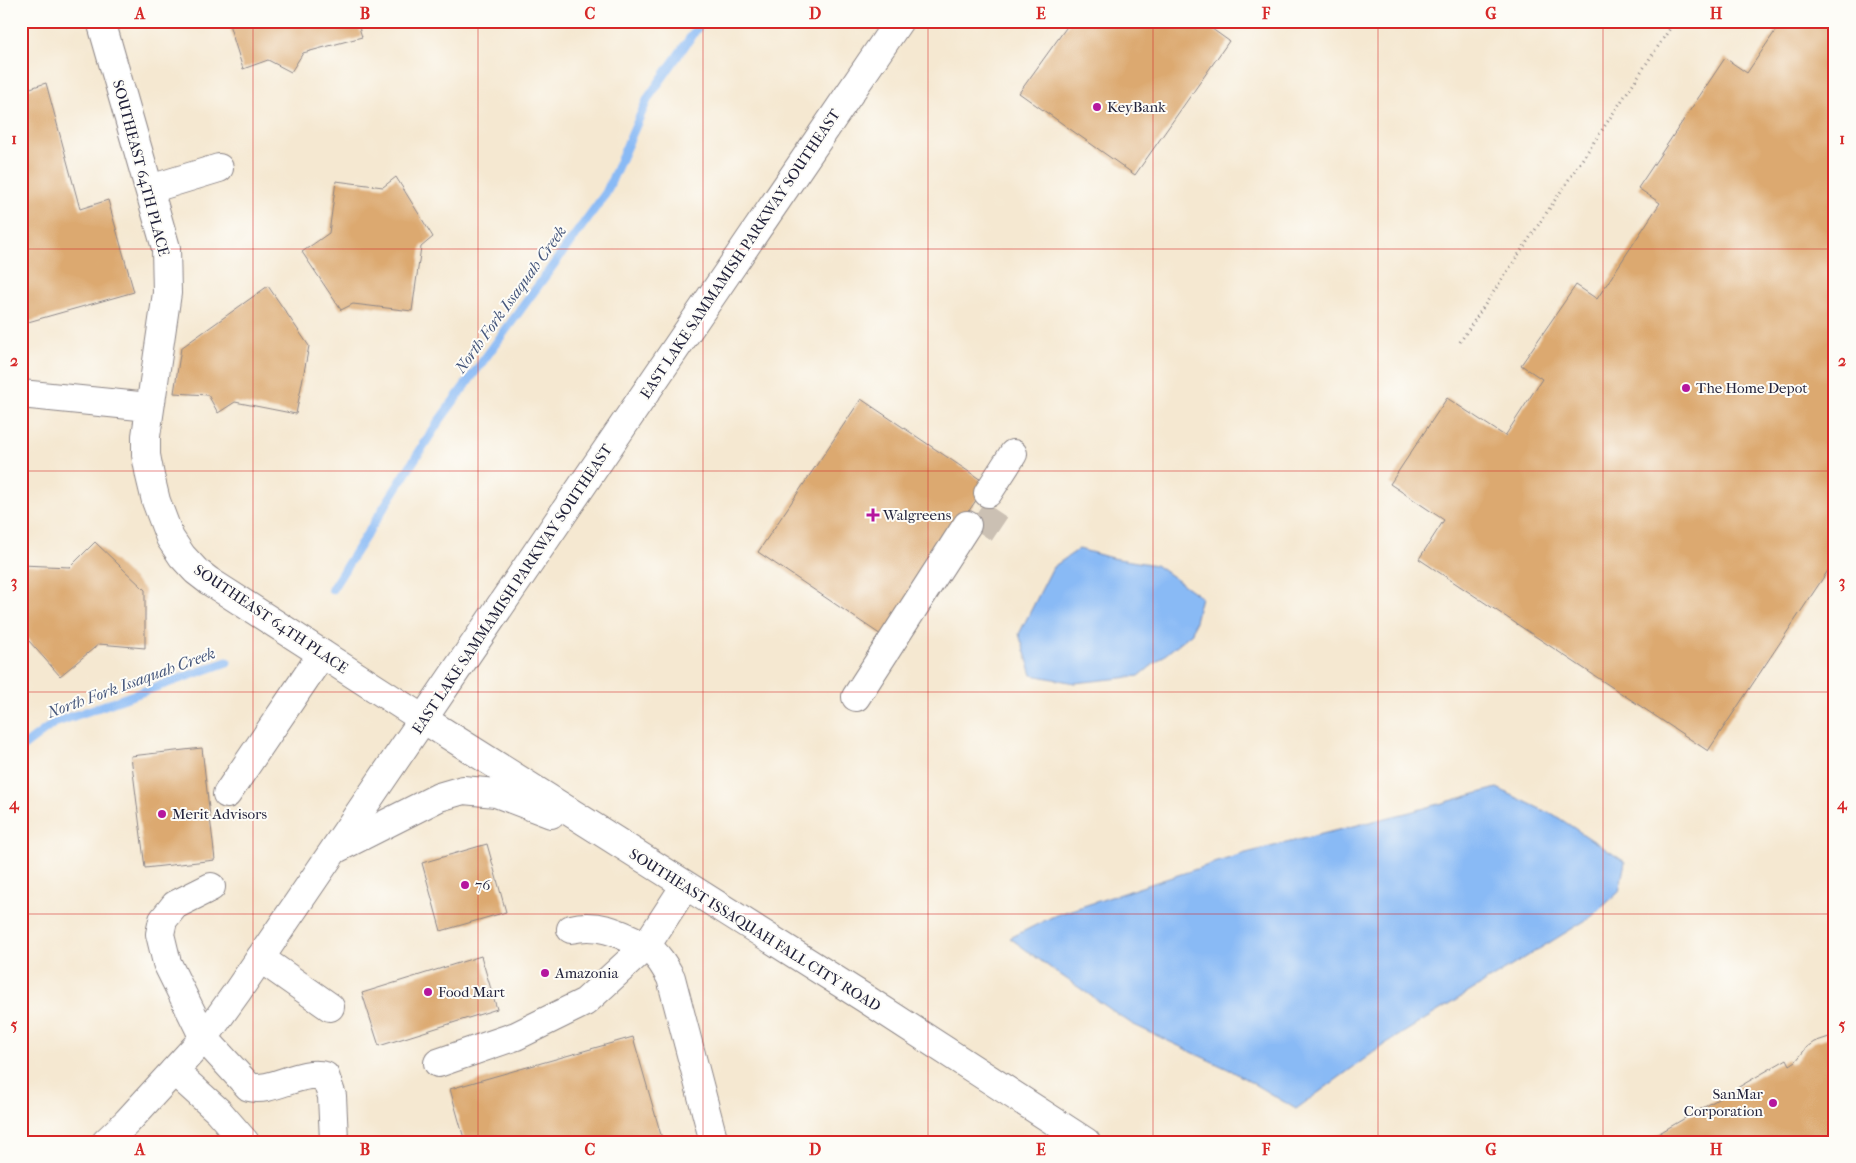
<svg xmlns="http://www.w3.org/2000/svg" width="1856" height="1163" font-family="'IM FELL French Canon',serif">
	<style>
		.water { fill: #89baf5; stroke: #566e98 }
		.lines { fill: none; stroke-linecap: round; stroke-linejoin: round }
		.stream { stroke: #89baf5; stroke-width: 9 }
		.building { fill: #dca96f }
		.minor-tunnel { stroke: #cbc0b3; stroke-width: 28; stroke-dasharray: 28 14; stroke-linecap: butt }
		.minor-casing { stroke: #8c8586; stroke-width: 30 }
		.major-casing { stroke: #8c8586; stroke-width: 30 }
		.path { stroke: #8c8586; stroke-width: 3; stroke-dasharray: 1 4; stroke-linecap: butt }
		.minor { stroke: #fff; stroke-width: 28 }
		.major { stroke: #fff; stroke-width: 28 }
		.grid { fill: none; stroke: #d62828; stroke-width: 1; stroke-opacity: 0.55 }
		.poi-dot { fill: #b5179e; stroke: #fdfcf7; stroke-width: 2 }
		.labels { text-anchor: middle; stroke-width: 4; stroke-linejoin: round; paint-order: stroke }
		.poi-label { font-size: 15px; fill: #22223b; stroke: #fdfcf7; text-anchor: start }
		.street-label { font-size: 15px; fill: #22223b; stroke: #fdfcf7 }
		.water-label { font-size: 16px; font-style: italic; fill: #46577c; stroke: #fdfcf7 }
		.neatline { fill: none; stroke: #d62828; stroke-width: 2 }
		.grid-label { font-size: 16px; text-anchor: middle; font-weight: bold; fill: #d62828 }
	</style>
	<rect width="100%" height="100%" fill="#fdfcf7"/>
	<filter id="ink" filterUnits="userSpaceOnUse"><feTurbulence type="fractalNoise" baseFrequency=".02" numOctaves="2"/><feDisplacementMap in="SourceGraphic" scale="10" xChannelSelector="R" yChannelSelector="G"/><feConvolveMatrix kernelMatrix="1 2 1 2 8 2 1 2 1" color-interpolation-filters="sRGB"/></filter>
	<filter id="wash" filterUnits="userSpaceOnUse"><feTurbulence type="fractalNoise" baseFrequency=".0096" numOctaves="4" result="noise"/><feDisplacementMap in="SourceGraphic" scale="20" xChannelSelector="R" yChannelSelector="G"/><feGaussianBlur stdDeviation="1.12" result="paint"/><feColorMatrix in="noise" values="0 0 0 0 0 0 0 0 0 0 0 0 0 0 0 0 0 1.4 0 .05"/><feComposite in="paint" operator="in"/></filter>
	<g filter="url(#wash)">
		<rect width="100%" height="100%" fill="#f5e8d1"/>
		<g class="water">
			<path d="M1079,549L1112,558L1156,565L1201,597L1192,633L1139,676L1075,683L1032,675L1019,634L1053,567Z"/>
			<path d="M1497,788L1559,818L1625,862L1619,892L1591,917L1385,1044L1296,1109L1232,1071L1132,1024L1052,969L1010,938L1056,915L1242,854L1410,812Z"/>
		</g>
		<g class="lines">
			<g class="stream">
				<path d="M332,589L439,421L606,193L648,98L702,21"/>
				<path d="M21,748L54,723L227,662"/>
			</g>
		</g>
		<g id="blocks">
			<g class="building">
				<path d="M228,21H357L362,37L303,53L291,72L268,60L243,69Z"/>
				<path d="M1071,21H1201L1229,41L1135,175L1019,93Z"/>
				<path d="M1782,21H1835V560L1708,751L1419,559L1444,520L1390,484L1447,398L1505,436L1542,379L1521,365L1576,285L1597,299L1660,203L1638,188L1725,58L1747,73Z"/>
				<path d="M46,83L80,209L108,200L134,292L21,324V91Z"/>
				<path d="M396,177L433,237L421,247L412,311L353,304L341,310L302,252L329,233L336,181L383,187Z"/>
				<path d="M268,286L309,346L296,414L235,402L218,413L208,395L174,393L181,348Z"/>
				<path d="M861,399L987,484L884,637L758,552Z"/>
				<path d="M95,542L145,590V648L99,644L60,676L21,632V619L24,616L21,599V565L70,567Z"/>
				<path d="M202,748L215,860L145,868L131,756Z"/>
				<path d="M487,844L506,912L441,931L422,863Z"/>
				<path d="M481,956L497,1009L379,1046L362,993Z"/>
				<path d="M633,1037L663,1142H465L450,1089Z"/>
				<path d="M1829,1037L1835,1038V1142H1644L1787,1059L1790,1065L1796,1061L1807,1047L1814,1042Z"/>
			</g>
		</g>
	</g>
	<g filter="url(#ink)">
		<use href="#blocks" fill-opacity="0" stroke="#8c8586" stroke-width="1"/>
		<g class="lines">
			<path class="minor-tunnel" d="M980,533L1002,500"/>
			<defs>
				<g id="minor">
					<path d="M101,21L166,248L167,293L146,436V455L150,476L156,501L170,538L182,556L196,571L209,581L423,719"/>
					<path d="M150,189L219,168"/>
					<path d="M21,394L149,407"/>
					<path d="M988,493L1013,454"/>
					<path d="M856,697L967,525"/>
					<path d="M227,794L322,654"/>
					<path d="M211,887L175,905L163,920L160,934L167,963L204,1038L249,1087C273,1093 300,1069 325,1076L332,1096L334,1140"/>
					<path d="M571,929C599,922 621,934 646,946L685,886"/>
					<path d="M260,958L330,1007"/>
					<path d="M438,1063L516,1036L585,1002L646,946C658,955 664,965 671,978L714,1142"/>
					<path d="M174,1071L218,1111L245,1142"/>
				</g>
				<g id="major">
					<path d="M423,719L866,999L1086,1142"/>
					<path d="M338,848L439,797L463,790L496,793L551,814"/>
					<path d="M106,1142L127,1122L204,1038L237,992L899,21"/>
				</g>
			</defs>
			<use href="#minor" class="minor-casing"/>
			<use href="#major" class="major-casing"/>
			<path class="path" d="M1460,342L1675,21"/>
			<use href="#minor" class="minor"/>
			<use href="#major" class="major"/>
		</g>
	</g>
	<path class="grid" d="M253,21V1142M478,21V1142M703,21V1142M928,21V1142M1153,21V1142M1378,21V1142M1603,21V1142M21,249H1835M21,471H1835M21,692H1835M21,914H1835"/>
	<g class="poi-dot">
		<circle cx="1097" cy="107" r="5"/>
		<circle cx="1686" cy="388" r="5"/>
		<path d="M870.5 507.5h5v5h5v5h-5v5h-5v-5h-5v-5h5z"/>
		<circle cx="162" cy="814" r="5"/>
		<circle cx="465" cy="885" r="5"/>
		<circle cx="545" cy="973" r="5"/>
		<circle cx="428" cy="992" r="5"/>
		<circle cx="1773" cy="1103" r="5"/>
	</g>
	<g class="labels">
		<g class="poi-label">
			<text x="1107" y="112">KeyBank</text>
			<text x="1696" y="393">The Home Depot</text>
			<text x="883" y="520">Walgreens</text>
			<text x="172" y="819">Merit Advisors</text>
			<text x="475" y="890">76</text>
			<text x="555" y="978">Amazonia</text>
			<text x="438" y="997">Food Mart</text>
			<text x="1763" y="1099" text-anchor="end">SanMar<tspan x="1763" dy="17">Corporation</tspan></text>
		</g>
		<g class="street-label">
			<text transform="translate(141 168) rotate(75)" y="5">SOUTHEAST 64TH PLACE</text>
			<text transform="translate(740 254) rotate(-56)" y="5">EAST LAKE SAMMAMISH PARKWAY SOUTHEAST</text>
			<text transform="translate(512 589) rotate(-56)" y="5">EAST LAKE SAMMAMISH PARKWAY SOUTHEAST</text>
			<text transform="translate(271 619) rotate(34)" y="5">SOUTHEAST 64TH PLACE</text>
			<text transform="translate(755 930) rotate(32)" y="5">SOUTHEAST ISSAQUAH FALL CITY ROAD</text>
		</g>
		<g class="water-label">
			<text transform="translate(510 299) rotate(-54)" y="6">North Fork Issaquah Creek</text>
			<text transform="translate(131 682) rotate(-20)" y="6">North Fork Issaquah Creek</text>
		</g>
	</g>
	<rect width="1856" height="1163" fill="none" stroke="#fdfcf7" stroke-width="55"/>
	<rect x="28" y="28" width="1800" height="1108" class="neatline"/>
	<g class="grid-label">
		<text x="140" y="19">A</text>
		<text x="365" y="19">B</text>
		<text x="590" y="19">C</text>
		<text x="815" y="19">D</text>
		<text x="1041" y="19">E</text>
		<text x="1266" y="19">F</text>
		<text x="1491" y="19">G</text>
		<text x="1716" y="19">H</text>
		<text x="14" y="144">1</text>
		<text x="1842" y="144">1</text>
		<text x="14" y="366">2</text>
		<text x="1842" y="366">2</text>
		<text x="14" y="587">3</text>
		<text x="1842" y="587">3</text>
		<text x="14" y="809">4</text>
		<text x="1842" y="809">4</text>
		<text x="14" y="1030">5</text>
		<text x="1842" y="1030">5</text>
		<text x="140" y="1155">A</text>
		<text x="365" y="1155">B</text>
		<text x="590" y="1155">C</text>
		<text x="815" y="1155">D</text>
		<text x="1041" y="1155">E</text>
		<text x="1266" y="1155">F</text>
		<text x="1491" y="1155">G</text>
		<text x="1716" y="1155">H</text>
	</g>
</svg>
